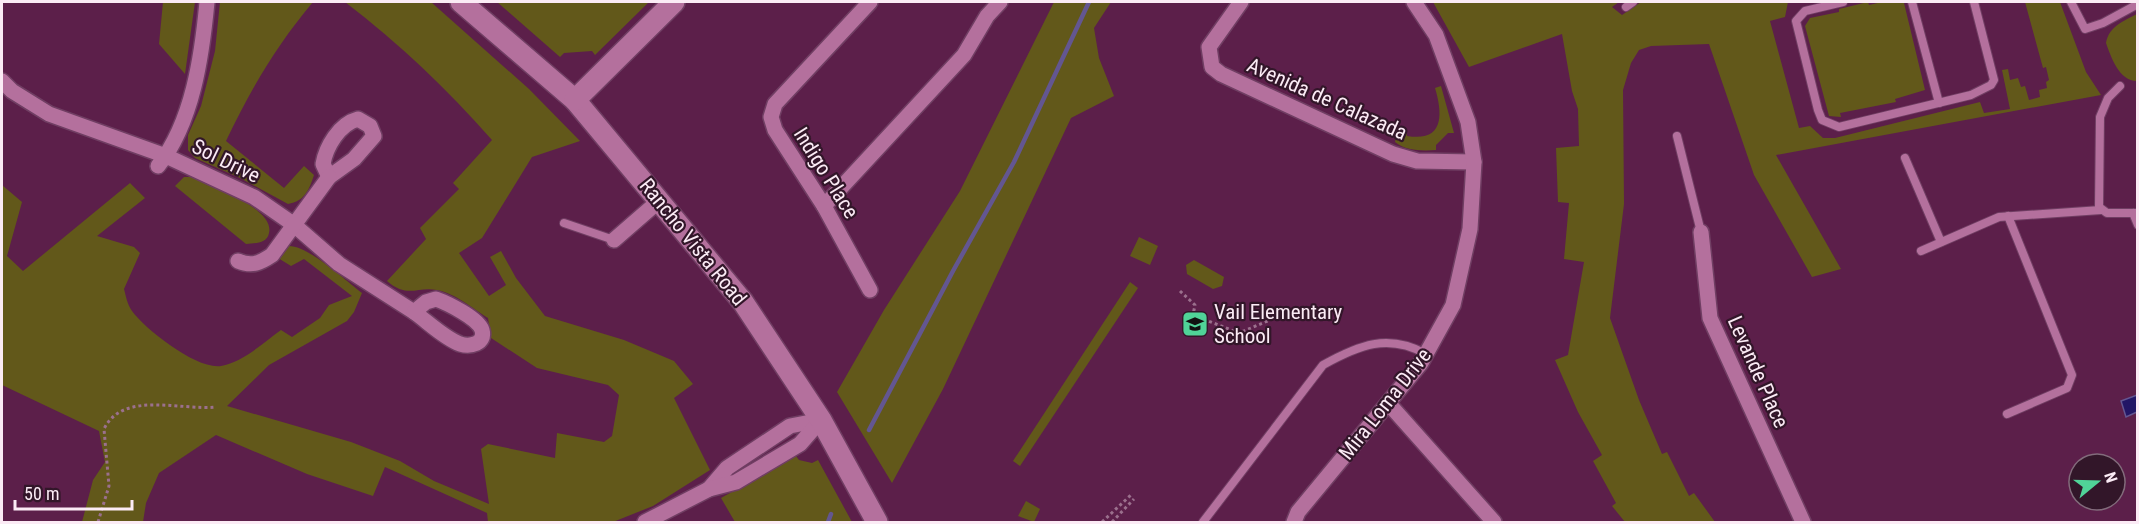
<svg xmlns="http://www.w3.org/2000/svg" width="2139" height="524" font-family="'Roboto Condensed',sans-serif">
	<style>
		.green { fill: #62581a }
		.water { fill: #221666; stroke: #635691; stroke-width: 1.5 }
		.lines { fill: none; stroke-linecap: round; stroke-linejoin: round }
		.stream { stroke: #635691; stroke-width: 4.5 }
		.lane-casing { stroke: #703e63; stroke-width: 10 }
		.street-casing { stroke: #703e63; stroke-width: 18 }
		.secondary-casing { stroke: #703e63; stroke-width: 24 }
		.path { stroke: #9b708d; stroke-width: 3; stroke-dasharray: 3 3; stroke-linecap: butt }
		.lane { stroke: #b4709d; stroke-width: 8 }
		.street { stroke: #b4709d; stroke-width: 15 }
		.secondary { stroke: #b4709d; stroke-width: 21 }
		.labels { text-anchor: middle; stroke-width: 4.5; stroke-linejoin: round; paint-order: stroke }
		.street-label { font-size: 21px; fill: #fbebf5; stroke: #321629 }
		.poi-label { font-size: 21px; fill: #fbebf5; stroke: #321629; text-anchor: start }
	</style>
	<rect width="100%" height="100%" fill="#5c1f4a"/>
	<g class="green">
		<path d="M163,2H195L185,74L159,44Z"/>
		<path d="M220,2H313C276,46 251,89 226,141L284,188L304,166L314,175C309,190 305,201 288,204L240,178L195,158L188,150V135L201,106L215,51Z"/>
		<path d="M345,2H431L529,89L580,141L532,157L482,238L459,253L489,296L506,285L490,257L501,251L516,278L545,316L624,340L674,361L693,384L674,398L710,470L653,506L613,522H488L487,513L385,467L373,496L307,474L216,435L159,473L146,503L143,522H82L93,480L105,462L99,431L2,385V185L22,202L7,256L23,271L130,183L145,198L97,236L134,247L140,253L124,289C126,296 127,304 132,311C145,329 197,370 221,366C243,362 263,343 281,330L292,337L320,318L329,305L352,296L304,259L291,266L278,258L288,246C308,245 345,280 362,293L354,312L347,321L269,365L227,406L351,442L400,461L434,481L489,504L481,449L488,444L555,458L557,433L604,442L612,436L619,395L608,385L537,368L491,338L488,318C473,309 455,293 437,290C417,286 408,299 387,281L426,239L420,228L459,189L453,183L492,140C444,86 402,46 345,2Z"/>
		<path d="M497,2H649L595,55L592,51L564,53L560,57Z"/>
		<path d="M1054,2H1111L1094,28L1099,58L1114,96L1071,118L943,389L892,483L837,392L884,310L960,191Z"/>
		<path d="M1433,2H1619L1612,7L1622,15L1641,2H1788L1785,17L1770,21L1799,128L1810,126L1823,138H1835L1980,102L1984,113L2010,109L2002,70L2008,69L2010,80L2018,78L2021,87L2025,86L2029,100L2040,97L2039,90L2047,88L2046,82L2049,80L2046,67L2043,68L2025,2H2060L2086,72L2101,95L1776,155L1841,269L1812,277L1754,175L1709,44L1651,46L1639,50L1631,63L1623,90L1624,204L1610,318L1639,400L1662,454L1667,452L1689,496L1694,493L1715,522H1625L1612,506L1616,503L1593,461L1602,455L1578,412L1555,360L1568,355L1584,262L1564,259L1569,203L1558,202L1556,148L1579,146L1578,109L1572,91L1562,34L1469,67Z"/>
		<path d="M1868,2L1869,5L1882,2L1904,3L1925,90L1895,99L1896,102L1840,113L1841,117L1829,116L1805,26L1810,18L1839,12V9Z"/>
		<path d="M2137,14V81C2119,81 2111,57 2106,43C2109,26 2124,21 2137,14Z"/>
		<path d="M1441,86L1454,133H1448L1436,145V150C1422,151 1406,151 1395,142L1398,127L1407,131V136C1444,142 1443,115 1435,88Z"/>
		<path d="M184,177H192C211,186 275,208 269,233C267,244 255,243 246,244L175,186Z"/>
		<path d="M1139,237L1158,246L1150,265L1130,256Z"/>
		<path d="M1194,260L1224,277L1222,286L1213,289L1187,274L1186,265Z"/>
		<path d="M1130,282L1138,288L1020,466L1013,461Z"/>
		<path d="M796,456L799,460L812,463L818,460L852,522H735L721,498Z"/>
		<path d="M1026,501L1040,509L1034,522L1018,516Z"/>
	</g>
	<path class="water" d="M2137,395V412L2126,417L2121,401Z"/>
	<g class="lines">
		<g class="stream">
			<path d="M869,430L953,271L1014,162L1089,2"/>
			<path d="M828,522L831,514"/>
		</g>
		<defs>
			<g id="lane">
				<path d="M1843,2L1805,11L1796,21L1818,110L1822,120L1839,127L1971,95L1991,85L1994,80L1974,2"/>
				<path d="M1912,2L1939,103"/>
				<path d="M2071,2L2085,29L2103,23L2138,4"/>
				<path d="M1626,7L1633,2"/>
				<path d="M2120,86L2108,98L2100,117L2099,207L2107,213H2138"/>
				<path d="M1677,136L1701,232"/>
				<path d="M1905,158L1941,242"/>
				<path d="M2133,213L2138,225"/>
				<path d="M564,223L614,240"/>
				<path d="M1921,251L1999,217L2101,210"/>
				<path d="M2007,414L2067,388L2072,375L2008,216"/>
				<path d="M1203,522L1323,365C1359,345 1388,333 1426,354"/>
			</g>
			<g id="street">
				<path d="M870,2L775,104L771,117L775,130L824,206L870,290"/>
				<path d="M1241,2L1209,47L1212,67L1221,74L1393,154L1417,161L1474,162"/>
				<path d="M2,81L12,91L49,114L166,156L254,197L293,224L339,264L414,312"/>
				<path d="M358,119L370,126L374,136L354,159L329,177L323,164C326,147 339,124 358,119Z"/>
				<path d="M158,166C193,122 202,55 207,2"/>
				<path d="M824,206L964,55L987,16L1000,2"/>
				<path d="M1701,232L1710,318L1803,522"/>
				<path d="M614,240L660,200"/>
				<path d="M238,261C252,267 260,263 272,255L329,177"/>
				<path d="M436,299C447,303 478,318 482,330C486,344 470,347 460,344C444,338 428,322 414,312L426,302Z"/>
				<path d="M1389,404L1494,522"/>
				<path d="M709,489L727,468L790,426L821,420"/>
				<path d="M645,522L709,489L736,482L800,444L821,420"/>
				<path d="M1294,522L1298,512L1421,363L1453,305L1470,229L1474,162L1468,122L1436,35L1414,2"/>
			</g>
			<g id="secondary">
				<path d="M461,2L575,100L743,302L821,420L877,522"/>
				<path d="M575,100L674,2"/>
			</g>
		</defs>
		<use href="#lane" class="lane-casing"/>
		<use href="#street" class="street-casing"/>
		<use href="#secondary" class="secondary-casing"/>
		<g class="path">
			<path d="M1180,291L1195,305L1193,315L1239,333L1270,320"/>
			<path d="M98,522L109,486L104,429C123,390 182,411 216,407"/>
			<path d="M1102,522L1132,494"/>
			<path d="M1112,522L1134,499"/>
		</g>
		<use href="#lane" class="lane"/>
		<use href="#street" class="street"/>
		<use href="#secondary" class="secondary"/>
	</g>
	<defs>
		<symbol id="school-square" viewBox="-11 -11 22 22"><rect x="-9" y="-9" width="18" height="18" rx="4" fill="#50d398" stroke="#321629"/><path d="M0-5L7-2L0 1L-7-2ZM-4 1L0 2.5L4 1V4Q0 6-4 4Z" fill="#111"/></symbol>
	</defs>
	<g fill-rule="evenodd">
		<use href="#school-square" x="1180" y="309" width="30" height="30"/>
	</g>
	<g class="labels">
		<g class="street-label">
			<text transform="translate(1327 99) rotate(24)" y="7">Avenida de Calazada</text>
			<text transform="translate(226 161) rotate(26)" y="7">Sol Drive</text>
			<text transform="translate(826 173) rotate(58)" y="7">Indigo Place</text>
			<text transform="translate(693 242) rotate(51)" y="7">Rancho Vista Road</text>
			<text transform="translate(1758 372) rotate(66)" y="7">Levande Place</text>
			<text transform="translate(1385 404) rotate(-52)" y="7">Mira Loma Drive</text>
		</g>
		<g class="poi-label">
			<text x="1214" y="319">Vail Elementary<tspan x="1214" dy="24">School</tspan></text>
		</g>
	</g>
	<rect width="2139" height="524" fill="none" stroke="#fbebf5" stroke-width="6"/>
	<g transform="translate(2097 482) rotate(71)"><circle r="28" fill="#321629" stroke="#826b7b" stroke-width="1.5"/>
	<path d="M0-4.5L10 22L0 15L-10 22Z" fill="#50d398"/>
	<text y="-9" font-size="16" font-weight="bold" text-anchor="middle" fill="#fbebf5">N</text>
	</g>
	<path d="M15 500v9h117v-9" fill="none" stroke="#fbebf5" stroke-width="3"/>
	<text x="24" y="500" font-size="18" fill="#fbebf5" stroke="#321629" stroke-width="4.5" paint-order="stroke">50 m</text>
</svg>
